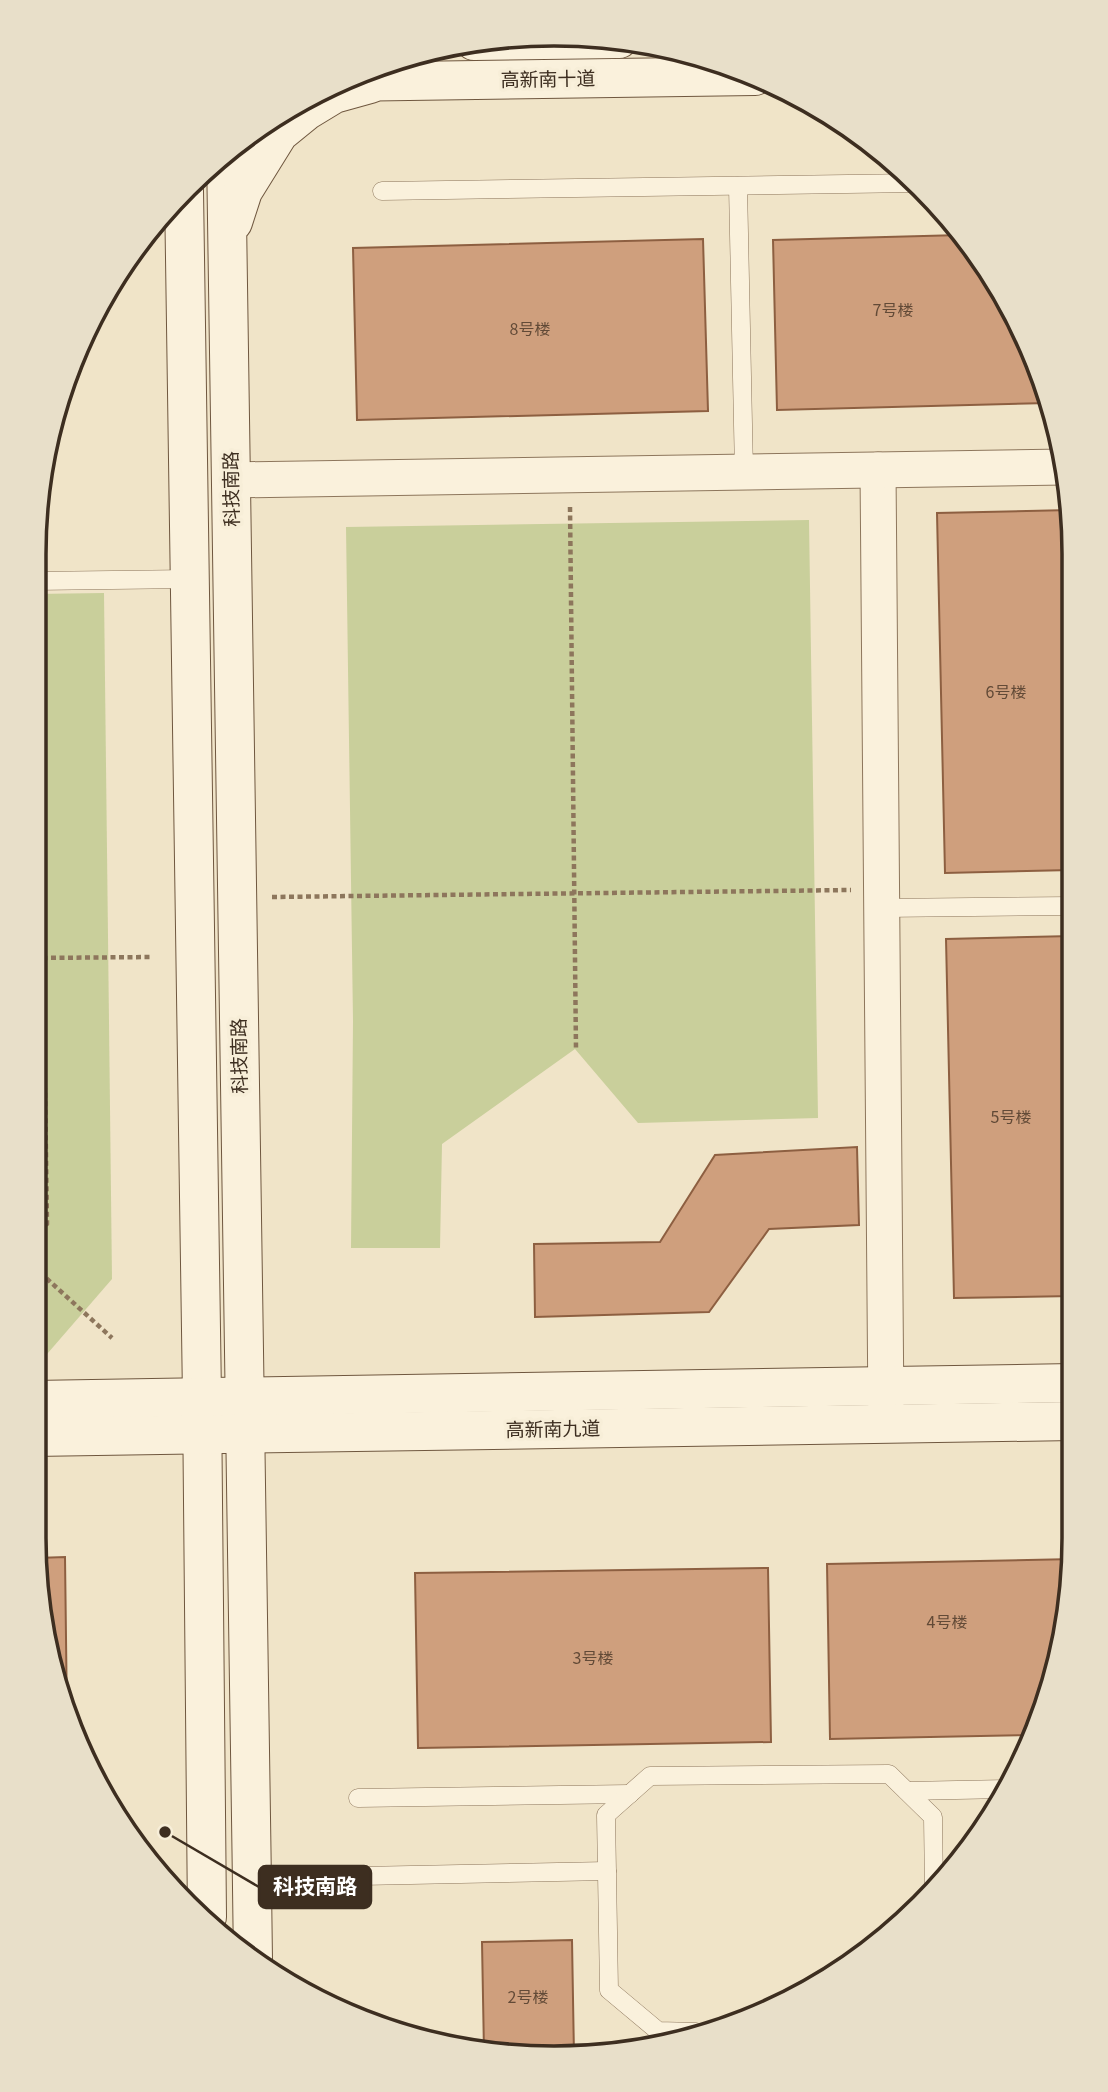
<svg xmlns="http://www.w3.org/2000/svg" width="1108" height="2092" font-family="Georgia,'Noto Sans SC',serif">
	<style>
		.green { fill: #c9cf9b }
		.building { fill: #cf9f7d; stroke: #8d5f41; stroke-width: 2 }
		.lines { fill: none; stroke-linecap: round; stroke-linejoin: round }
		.lane-casing { stroke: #8d765c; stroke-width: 19 }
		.street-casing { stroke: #8d765c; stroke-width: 37 }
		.secondary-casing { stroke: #6f573f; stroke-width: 40 }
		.path { stroke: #8d765c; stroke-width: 4.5; stroke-dasharray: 5 3.5; stroke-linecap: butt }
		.lane { stroke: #faf1dc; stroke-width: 18 }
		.street { stroke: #faf1dc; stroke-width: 35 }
		.secondary { stroke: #faf1dc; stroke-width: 38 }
		.labels { text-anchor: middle; stroke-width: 7; stroke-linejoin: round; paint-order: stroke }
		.number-label { font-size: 16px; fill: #624a37 }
		.street-label { font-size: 19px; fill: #3d2e20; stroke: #f7eed8 }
		.rim { fill: none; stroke: #3d2e20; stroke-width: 3.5 }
		.leader { fill: none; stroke: #3d2e20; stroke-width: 2.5 }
		.callout-dot { fill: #3d2e20; stroke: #f7eed8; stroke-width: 2.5 }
		.callout { fill: #3d2e20; stroke: #3d2e20; stroke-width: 2.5 }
		.callout-label { font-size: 21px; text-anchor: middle; font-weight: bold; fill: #fff }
	</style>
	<rect width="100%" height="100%" fill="#f0e4c8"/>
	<g class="green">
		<path d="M809,520L818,1118L638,1123L575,1049L442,1144L440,1248H351L353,1021L346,527Z"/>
		<path d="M104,593L112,1279L41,1361H33L34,594Z"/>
	</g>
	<g class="building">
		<path d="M961,235L987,264L1035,355L1048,403L777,410L773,240Z"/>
		<path d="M703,239L708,411L357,420L353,248Z"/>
		<path d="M1070,510L1071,870L945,873L937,513Z"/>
		<path d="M1072,936L1073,1296L954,1298L946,939Z"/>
		<path d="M857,1147L859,1225L769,1229L709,1312L535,1317L534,1244L660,1242L715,1155Z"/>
		<path d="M65,1557L67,1718L61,1706L37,1558Z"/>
		<path d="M1074,1559V1572L1057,1673L1034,1735L830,1739L827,1564Z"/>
		<path d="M768,1568L771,1742L418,1748L415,1573Z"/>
		<path d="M572,1940L574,2056L520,2058L484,2052L482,1942Z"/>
	</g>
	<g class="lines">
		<defs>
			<g id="lane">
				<path d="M738,186L744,472"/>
				<path d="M382,191L915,183"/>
				<path d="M34,581L190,579"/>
				<path d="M882,908L1072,906"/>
				<path d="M907,1791L1006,1789"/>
				<path d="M358,1798L630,1794"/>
				<path d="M361,1876L607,1871"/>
				<path d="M696,2032L658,2031L609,1990L606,1815L650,1776L889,1774L933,1817L934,1889"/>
			</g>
			<g id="street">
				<path d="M878,470L886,1415"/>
				<path d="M231,480L1065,467"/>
			</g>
			<g id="secondary">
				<path d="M474,41L619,39"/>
				<path d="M341,82L755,76"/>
				<path d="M226,152C232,754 245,1357 253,1960"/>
				<path d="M184,191L202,1397L207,1917"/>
				<path d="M233,222L243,191L279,133L306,111L334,94L370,84"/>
				<path d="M33,1400L1073,1383"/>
				<path d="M33,1437L1073,1421"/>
			</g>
		</defs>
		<use href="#lane" class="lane-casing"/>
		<use href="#street" class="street-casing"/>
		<use href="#secondary" class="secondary-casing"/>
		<g class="path">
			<path d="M570,507L576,1049"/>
			<path d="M272,897L851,890"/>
			<path d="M34,958L152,957"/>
			<path d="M34,1237L47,1224L45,1089L34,1080"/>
			<path d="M34,1267L112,1338"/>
			<path d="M148,1861H151"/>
		</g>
		<use href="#lane" class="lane"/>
		<use href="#street" class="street"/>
		<use href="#secondary" class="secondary"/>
	</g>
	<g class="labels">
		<g class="number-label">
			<text x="893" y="316">7号楼</text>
			<text x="530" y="335">8号楼</text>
			<text x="1006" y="698">6号楼</text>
			<text x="1011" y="1123">5号楼</text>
			<text x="947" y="1628">4号楼</text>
			<text x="593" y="1664">3号楼</text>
			<text x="528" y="2003">2号楼</text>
		</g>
		<g class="street-label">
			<text transform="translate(548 79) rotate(-1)" y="7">高新南十道</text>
			<text transform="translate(231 489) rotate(-91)" y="7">科技南路</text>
			<text transform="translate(239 1056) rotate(-91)" y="7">科技南路</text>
			<text transform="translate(553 1429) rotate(-1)" y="7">高新南九道</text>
		</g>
	</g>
	<path d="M0 0H1108V2092H0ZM554 46H554A508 508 0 0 1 1062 554V1538A508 508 0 0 1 554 2046H554A508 508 0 0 1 46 1538V554A508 508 0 0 1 554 46Z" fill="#e8dfc9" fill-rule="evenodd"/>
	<path class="rim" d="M554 46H554A508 508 0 0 1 1062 554V1538A508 508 0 0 1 554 2046H554A508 508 0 0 1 46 1538V554A508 508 0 0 1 554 46Z"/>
	<path class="leader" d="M165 1832L259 1887"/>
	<circle class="callout-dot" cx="165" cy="1832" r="7"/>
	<rect class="callout" x="259" y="1866" width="112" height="42" rx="7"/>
	<g class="callout-label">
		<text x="315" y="1894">科技南路</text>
	</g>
</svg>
